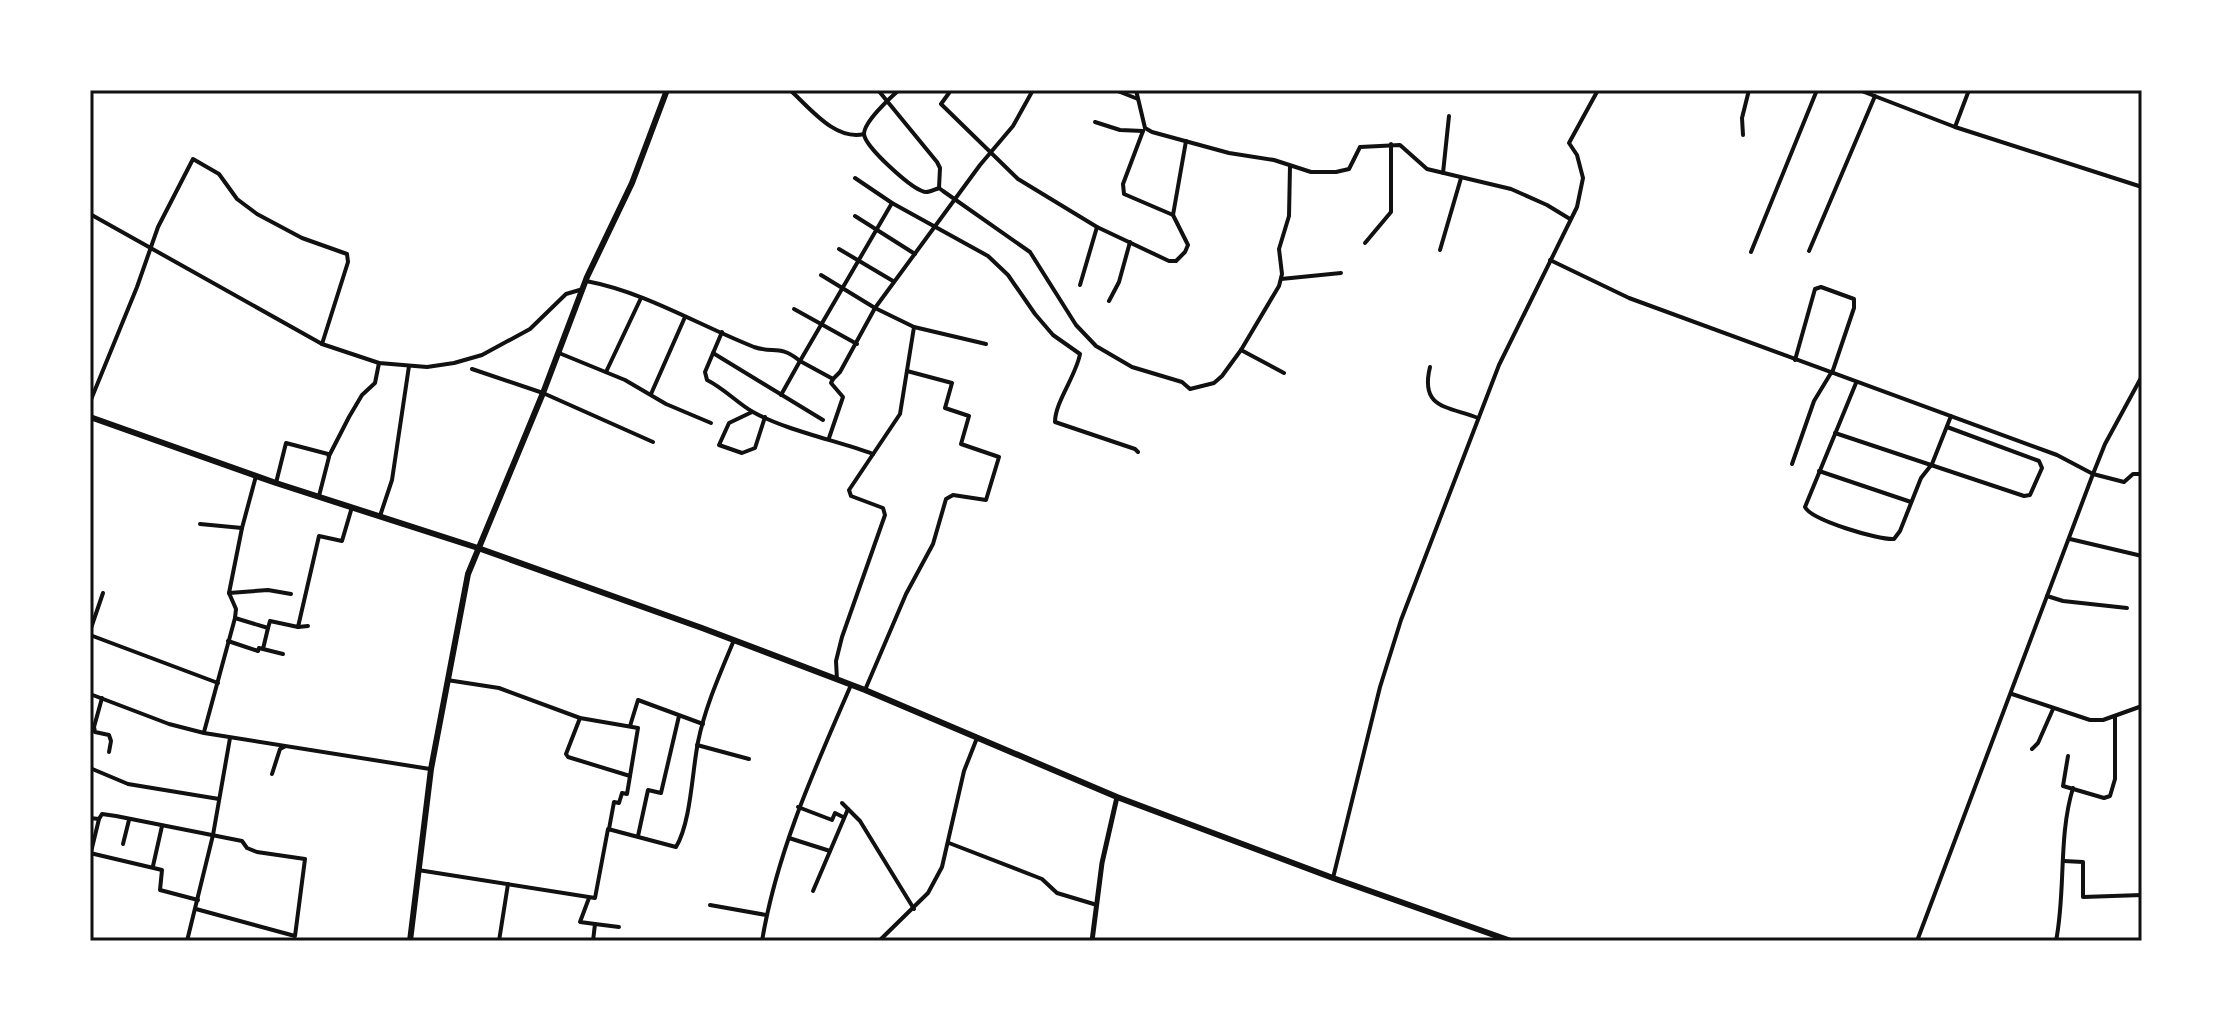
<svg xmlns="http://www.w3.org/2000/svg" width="2232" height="1031" font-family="Literata,serif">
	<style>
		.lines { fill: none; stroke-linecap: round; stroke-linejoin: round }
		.minor { stroke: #111; stroke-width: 4 }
		.tertiary { stroke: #111; stroke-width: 5 }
		.secondary { stroke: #111; stroke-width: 6 }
		.neatline { fill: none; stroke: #111; stroke-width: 3 }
	</style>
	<rect width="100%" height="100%" fill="#fff"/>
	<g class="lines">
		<g class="minor">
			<path d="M790,90C810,108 835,141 864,134"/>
			<path d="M878,90L937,162L940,168L939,188L943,191L1030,252L1076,325L1096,346L1132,367L1182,382L1190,389L1214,383L1222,376L1241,350L1279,286L1282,274L1279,249L1289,216L1290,166"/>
			<path d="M899,90C890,98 864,122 864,134C865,147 909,186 922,191C928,194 933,190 939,188"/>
			<path d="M1115,90L1138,99"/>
			<path d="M1136,90L1145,128L1152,132L1229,153L1274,160L1311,172H1336L1349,169L1360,147L1400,145L1427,169L1511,189L1547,205L1570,219"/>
			<path d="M1859,90L1955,127L2142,187"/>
			<path d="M949,93L941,104L1018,179L1097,227L1169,261H1176L1185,252L1188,245L1173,215L1124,194L1123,184L1143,131"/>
			<path d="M1095,122L1120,130L1143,131"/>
			<path d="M1955,127L1969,90"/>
			<path d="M1743,135L1742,118L1749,90"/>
			<path d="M1443,173L1449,116"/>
			<path d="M855,178L892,203L988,256L1008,275L1035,314L1053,335L1080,354C1076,376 1055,402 1055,422L1135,449L1138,452"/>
			<path d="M90,214L322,344L379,363L427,367L454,363L482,355L530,329L566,294L583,289"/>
			<path d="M1173,215L1186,141"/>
			<path d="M855,216L915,254"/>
			<path d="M1365,243L1391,212V144"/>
			<path d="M839,249L893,281"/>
			<path d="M1440,250L1461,178"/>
			<path d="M1809,251L1875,96"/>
			<path d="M1751,252L1817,90"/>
			<path d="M1550,260L1629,298L2057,455L2093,474L2124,482L2133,474H2142"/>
			<path d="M821,275L875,308L914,327L900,414L849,490L851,496L883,508L885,515L842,637L836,661L837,680"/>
			<path d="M1281,279L1341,273"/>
			<path d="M586,281C645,292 698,325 754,347C774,354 779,344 800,361L892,203"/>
			<path d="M1080,285L1097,227"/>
			<path d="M1109,301L1119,282L1130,242"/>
			<path d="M794,309L857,344"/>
			<path d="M914,327L986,344"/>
			<path d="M722,332L705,372L707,380C725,389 737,403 753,412C785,430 838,441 873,454"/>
			<path d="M1241,350L1284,373"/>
			<path d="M559,353L625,380L666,404L711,423"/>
			<path d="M713,353L823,420"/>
			<path d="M1795,360L1815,289L1821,287L1854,299V308L1832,373"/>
			<path d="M1430,367C1420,408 1446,406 1478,418"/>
			<path d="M472,369L543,393L653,442"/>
			<path d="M606,372L641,298"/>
			<path d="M1856,383L1805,507C1811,520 1878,540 1894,539L1900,531L1921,478L1932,464L1951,416"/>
			<path d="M651,394L685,317"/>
			<path d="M781,395L800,361L833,379L840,372L875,308L980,165L1013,126L1033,90"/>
			<path d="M90,402L137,287L158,227L193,159L219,174L237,199L257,214L302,238L347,254L348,262L322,344"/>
			<path d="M752,412L729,423L719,445L742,453L755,448L765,417"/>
			<path d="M1835,433L2024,496L2030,495L2042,468L2039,461L1947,427"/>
			<path d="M829,438L843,397L831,383L833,379"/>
			<path d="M329,456L349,417L362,395L375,383L379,363"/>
			<path d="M1792,464L1814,401L1831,373"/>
			<path d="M1819,471L1911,502"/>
			<path d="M276,483L286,443L328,454L329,457L319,496"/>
			<path d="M380,516L392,480L409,366"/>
			<path d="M200,524L242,528"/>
			<path d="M2070,539L2142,556"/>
			<path d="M229,593L268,590L291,594"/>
			<path d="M2047,596L2063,601L2127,608"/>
			<path d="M235,618L268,628L270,621L298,627L319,536L342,541L352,507"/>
			<path d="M298,627L308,626"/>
			<path d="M90,631L103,593"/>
			<path d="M90,635L218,683"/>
			<path d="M228,641L258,651L259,648L263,649L268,628"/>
			<path d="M263,649L283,654"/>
			<path d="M447,680L499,688L580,718L638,728L627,794L622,793L619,803L614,802L609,829"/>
			<path d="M865,690L906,594L933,544L946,499L953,495L986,500L999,457L961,444L969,416L945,408L952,383L907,371"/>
			<path d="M90,694L169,724L204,733L430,769"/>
			<path d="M2012,694L2090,720H2103L2142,706"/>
			<path d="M102,698L94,727L95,732L109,735L111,741L109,752"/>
			<path d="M580,718L566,754L568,757L630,776"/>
			<path d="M630,726L638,700L703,724"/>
			<path d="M204,732L235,618L236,609L229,593L242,528L256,476"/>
			<path d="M697,745L749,759"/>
			<path d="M2032,749L2038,743L2053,709"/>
			<path d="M2068,756L2063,786L2104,798L2110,796L2115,779V716"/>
			<path d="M90,768L128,784L219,799"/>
			<path d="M272,774L280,749L284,747"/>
			<path d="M842,803L860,821L914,909"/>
			<path d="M798,807L832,820L835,813L843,817"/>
			<path d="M90,818L99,819L102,814L116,816L242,841L247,848L257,852L305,859L295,936L196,909"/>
			<path d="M638,836L648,790L661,793L679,716"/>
			<path d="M789,838L830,851"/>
			<path d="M949,843L1042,879L1057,893L1097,905"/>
			<path d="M123,844L129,820"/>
			<path d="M91,852L99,819"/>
			<path d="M90,853L162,870L160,890L198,900"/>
			<path d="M2064,861L2083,862V897L2142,895"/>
			<path d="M153,866L162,826"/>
			<path d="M418,870L595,898L608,829L676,847C691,822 692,772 698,742C705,707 720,674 734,640"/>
			<path d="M1333,878L1380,687L1401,620L1499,365L1577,207L1583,178L1577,155L1569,143L1598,90"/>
			<path d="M813,891L848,809"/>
			<path d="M589,898L580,922L595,924L593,941"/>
			<path d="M710,905L766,915"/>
			<path d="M595,924L619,927"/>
			<path d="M997,940L1001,941"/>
			<path d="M187,941L213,835L230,738"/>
			<path d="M499,941L508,884"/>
			<path d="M762,941C777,851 815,768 851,685"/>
			<path d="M879,941L928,893L942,867L964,771L977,738"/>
			<path d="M1917,941L2093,474L2105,444L2142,376"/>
			<path d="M2056,941C2066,891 2058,837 2073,788"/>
			<path d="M2141,941L2142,918"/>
		</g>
		<path class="tertiary" d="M1092,941L1102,863L1117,797"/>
		<g class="secondary">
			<path d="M90,417L276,483L478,548L702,628L865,690L1117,797L1333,878L1511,941"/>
			<path d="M410,941L431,769L468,574L543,393L587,277L632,183L667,90"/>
		</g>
	</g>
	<rect width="2232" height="1031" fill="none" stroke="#ffffff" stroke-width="184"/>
	<rect x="92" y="92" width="2048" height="847" class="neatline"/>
</svg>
